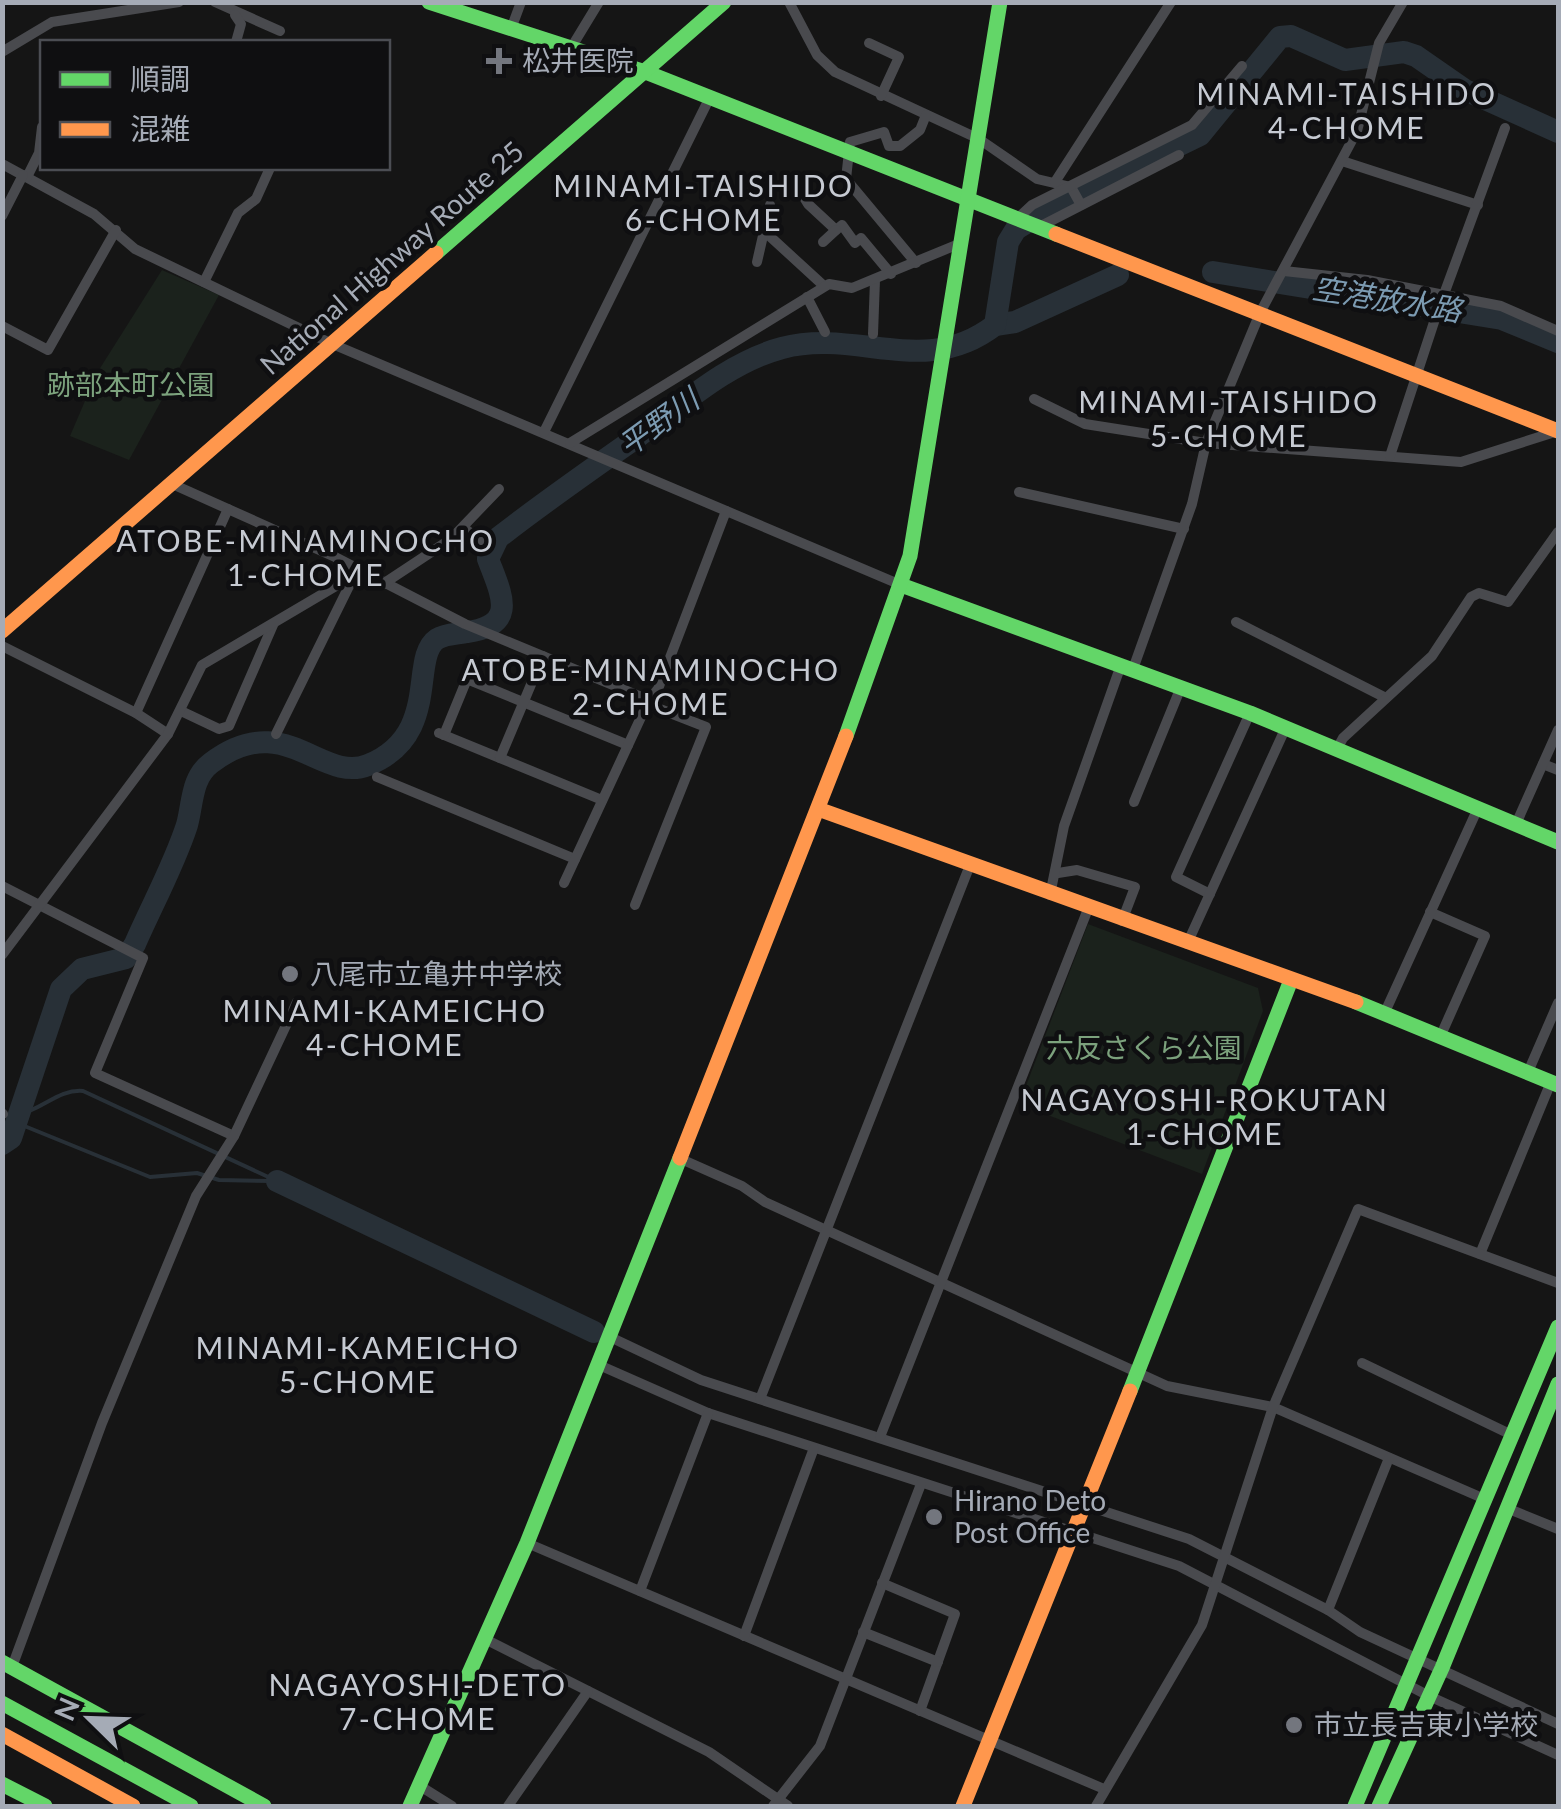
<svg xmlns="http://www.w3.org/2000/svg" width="1561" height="1809" font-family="Lato,'Noto Sans JP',sans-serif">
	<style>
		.green { fill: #1b221c }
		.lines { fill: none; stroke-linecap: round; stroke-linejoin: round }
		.stream { stroke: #283037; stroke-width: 4 }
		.river { stroke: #283037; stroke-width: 22 }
		.street { stroke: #494a4e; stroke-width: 10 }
		.fast { stroke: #63d668; stroke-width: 15 }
		.slow { stroke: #ff974d; stroke-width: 15 }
		.poi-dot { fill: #73767e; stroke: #0f0f11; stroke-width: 4 }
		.labels { text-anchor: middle; stroke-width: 9; stroke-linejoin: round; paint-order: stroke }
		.poi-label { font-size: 28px; fill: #a5abb6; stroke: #0f0f11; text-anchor: start }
		.street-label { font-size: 28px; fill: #a5abb6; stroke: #0f0f11 }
		.park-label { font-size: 28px; fill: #7ca27d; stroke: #0f0f11 }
		.neighbourhood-label { font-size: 30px; letter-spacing: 2.5px; fill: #c6cad2; stroke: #0f0f11 }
		.water-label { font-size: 30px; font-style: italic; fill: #7c9bb2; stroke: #0f0f11 }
	</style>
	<rect width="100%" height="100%" fill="#151515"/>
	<g class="green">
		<path d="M162,270L219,295L129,460L70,436L97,373Z"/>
		<path d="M1088,924L1258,988L1263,1011L1202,1174L1019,1104Z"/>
	</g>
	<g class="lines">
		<g class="stream">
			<path d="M20,1114C43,1109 59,1089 83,1091L277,1181"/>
			<path d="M17,1123L150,1177L197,1173L219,1180L273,1181"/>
		</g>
		<g class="river">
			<path d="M1213,272L1502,319L1558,342"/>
			<path d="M995,325L1015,322L1118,275"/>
			<path d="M2,1144L11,1138L61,989L82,969L126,958L135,944C152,905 174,865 187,825C193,803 191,778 211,763C284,707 321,784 368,765C442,735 409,658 437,639C445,634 457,634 467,632C519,625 501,594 488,559L498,538C544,502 592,469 640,435C684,403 729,362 782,348C858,328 925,379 995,325L1008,242L1016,229L1056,205L1200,135L1280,37L1291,36L1345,60L1404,52L1416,56L1465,90L1558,132"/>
			<path d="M277,1181L594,1332"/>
		</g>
		<g class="street">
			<path d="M215,2L280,31"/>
			<path d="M789,2L817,55L835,72L979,139L1037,179L1071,187L1081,205"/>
			<path d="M235,15L241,24L236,42"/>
			<path d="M511,29L521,2"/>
			<path d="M869,43L899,57L881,96"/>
			<path d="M571,48L599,2"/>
			<path d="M2,52L52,22L179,2"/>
			<path d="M1342,161L1478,205"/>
			<path d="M2,164L94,214L135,249L330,343L901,585"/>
			<path d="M27,177L39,153L42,127"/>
			<path d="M794,181L808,204L836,230L842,225L855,243L861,238L891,274"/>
			<path d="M1055,182L1171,2"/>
			<path d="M2,216L23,175"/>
			<path d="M1018,218L1032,205L1192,125L1242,66"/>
			<path d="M1039,227L1179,155"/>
			<path d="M764,231L824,286"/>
			<path d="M823,242L836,230"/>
			<path d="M757,262L770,205"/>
			<path d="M916,263L846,179L850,142L884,132L889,146H900L920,130L926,115"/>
			<path d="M1284,271L1367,280L1501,306L1558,331"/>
			<path d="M204,282L238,213L256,199L270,168"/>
			<path d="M807,297L825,332"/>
			<path d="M2,326L48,350L116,230"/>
			<path d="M873,334L875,280"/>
			<path d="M1034,399L1085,424L1206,443L1461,462L1558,431"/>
			<path d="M544,432L710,97"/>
			<path d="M570,443L829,284L852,288L961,243"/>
			<path d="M1390,456L1436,316L1505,128"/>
			<path d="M170,483L335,557L465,624L649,700"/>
			<path d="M1019,492L1184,529"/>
			<path d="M464,528L484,544"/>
			<path d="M383,584L451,539L499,489"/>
			<path d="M1236,622L1386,698"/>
			<path d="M2,646L136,713L168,734"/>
			<path d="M1133,669L1192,504L1206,443L1260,313L1357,131L1379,43L1403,2"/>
			<path d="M181,711L219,729L229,726L273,625"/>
			<path d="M136,713L228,509"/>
			<path d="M439,733L602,800"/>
			<path d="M276,734L353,578"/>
			<path d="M444,735L467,679L628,745"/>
			<path d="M1337,749L1343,738L1432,656L1471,597L1479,593L1508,602L1558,532"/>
			<path d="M500,758L543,656"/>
			<path d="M1543,764L1558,770"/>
			<path d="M377,777L575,859"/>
			<path d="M1134,802L1181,687"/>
			<path d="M1516,824L1558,730"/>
			<path d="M1058,873L1077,870L1135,887L1122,921"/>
			<path d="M564,883L649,700L658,689L726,511"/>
			<path d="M2,886L143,958L95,1073L234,1136"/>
			<path d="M1210,894L1176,877L1250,713"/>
			<path d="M1050,895L1064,826L1121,665"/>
			<path d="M635,905L706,727L647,704"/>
			<path d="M1430,912L1485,936L1441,1035"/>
			<path d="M1187,944L1286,727"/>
			<path d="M2,955L168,734L202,665L358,573"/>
			<path d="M1385,1012L1478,808"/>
			<path d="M1528,1072L1558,1003"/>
			<path d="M2,1113L3,1114"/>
			<path d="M681,1159L742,1186L765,1202L1167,1386L1273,1407L1487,1500"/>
			<path d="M1480,1254L1551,1082"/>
			<path d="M610,1337L701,1380L1189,1539L1328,1610L1360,1632L1558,1724"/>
			<path d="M1362,1363L1514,1436"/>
			<path d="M599,1365L708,1413L1179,1566L1429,1696L1558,1755"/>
			<path d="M760,1399L970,865"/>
			<path d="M880,1437L1088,909"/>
			<path d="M1509,1509L1558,1529"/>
			<path d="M527,1543L1104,1789"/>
			<path d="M882,1583L955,1614L920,1711"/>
			<path d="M640,1591L708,1413"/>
			<path d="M1328,1610L1389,1458"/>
			<path d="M863,1632L938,1662"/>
			<path d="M744,1636L814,1448"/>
			<path d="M487,1640L709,1752L788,1806"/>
			<path d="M12,1667L102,1423L196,1196L234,1136L297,1002"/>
			<path d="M420,1786L452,1806"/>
			<path d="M508,1806L588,1691"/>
			<path d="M773,1806L820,1746L921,1484"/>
			<path d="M1096,1806L1202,1625L1273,1407L1358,1209L1558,1283"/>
		</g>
		<g class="fast">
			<path d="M429,2L648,73L1056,234"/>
			<path d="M436,253L724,2"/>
			<path d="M901,585L1250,713L1558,842"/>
			<path d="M846,736L910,556L1000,2"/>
			<path d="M1356,1002L1558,1085"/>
			<path d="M1130,1391L1291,980"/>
			<path d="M2,1662L264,1806"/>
			<path d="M2,1703L191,1806"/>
			<path d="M2,1784L45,1806"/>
			<path d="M410,1806L527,1543L680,1158"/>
			<path d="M1355,1806L1558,1327"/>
			<path d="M1379,1806L1442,1668L1558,1384"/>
		</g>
		<g class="slow">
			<path d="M1056,234L1558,431"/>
			<path d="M2,631L436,253"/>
			<path d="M818,809L1356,1002"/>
			<path d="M680,1158L846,736"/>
			<path d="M2,1734L133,1806"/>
			<path d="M963,1806L1130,1391"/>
		</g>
	</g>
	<g class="poi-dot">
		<path d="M494 46h10v10h10v10h-10v10h-10v-10h-10v-10h10z"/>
		<circle cx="290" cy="974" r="10"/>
		<circle cx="934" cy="1517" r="10"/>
		<circle cx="1294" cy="1725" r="10"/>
	</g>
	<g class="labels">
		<g class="poi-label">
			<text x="522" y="71">松井医院</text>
			<text x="310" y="984">八尾市立亀井中学校</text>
			<text x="954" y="1511">Hirano Deto<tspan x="954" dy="32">Post Office</tspan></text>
			<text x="1314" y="1735">市立長吉東小学校</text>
		</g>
		<g class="street-label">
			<text transform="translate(392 258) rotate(-41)" y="10">National Highway Route 25</text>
		</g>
		<g class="park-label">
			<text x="131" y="395">跡部本町公園</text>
			<text x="1144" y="1058">六反さくら公園</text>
		</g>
		<g class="neighbourhood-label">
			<text x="1347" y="105">MINAMI-TAISHIDO<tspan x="1347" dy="34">4-CHOME</tspan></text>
			<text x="704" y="197">MINAMI-TAISHIDO<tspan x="704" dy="34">6-CHOME</tspan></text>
			<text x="1229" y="413">MINAMI-TAISHIDO<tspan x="1229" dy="34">5-CHOME</tspan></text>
			<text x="306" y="552">ATOBE-MINAMINOCHO<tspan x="306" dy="34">1-CHOME</tspan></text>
			<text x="651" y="681">ATOBE-MINAMINOCHO<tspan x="651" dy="34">2-CHOME</tspan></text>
			<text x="385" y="1022">MINAMI-KAMEICHO<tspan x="385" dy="34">4-CHOME</tspan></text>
			<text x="1205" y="1111">NAGAYOSHI-ROKUTAN<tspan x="1205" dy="34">1-CHOME</tspan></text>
			<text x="358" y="1359">MINAMI-KAMEICHO<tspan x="358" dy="34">5-CHOME</tspan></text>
			<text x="418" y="1696">NAGAYOSHI-DETO<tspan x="418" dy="34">7-CHOME</tspan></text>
		</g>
		<g class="water-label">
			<text transform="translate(1387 300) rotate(9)" y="10">空港放水路</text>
			<text transform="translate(659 423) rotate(-36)" y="10">平野川</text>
		</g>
	</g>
	<rect width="1561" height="1809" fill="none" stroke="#a5abb6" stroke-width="10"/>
	<rect x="40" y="40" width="350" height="130" fill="#0f0f11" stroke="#4b4d53" stroke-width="2.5"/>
	<rect x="60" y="72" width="50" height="15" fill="#63d668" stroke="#4b4d53" stroke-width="2.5"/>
	<text x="130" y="90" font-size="30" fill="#a5abb6">順調</text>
	<rect x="60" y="122" width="50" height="15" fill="#ff974d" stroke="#4b4d53" stroke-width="2.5"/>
	<text x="130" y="140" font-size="30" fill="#a5abb6">混雑</text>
	<g transform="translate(90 1719) rotate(293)" stroke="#0f0f11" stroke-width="8" paint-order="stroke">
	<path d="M0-8L18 38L0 25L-18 38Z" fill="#a5abb6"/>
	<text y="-15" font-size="28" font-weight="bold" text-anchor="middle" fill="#a5abb6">N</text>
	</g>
</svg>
